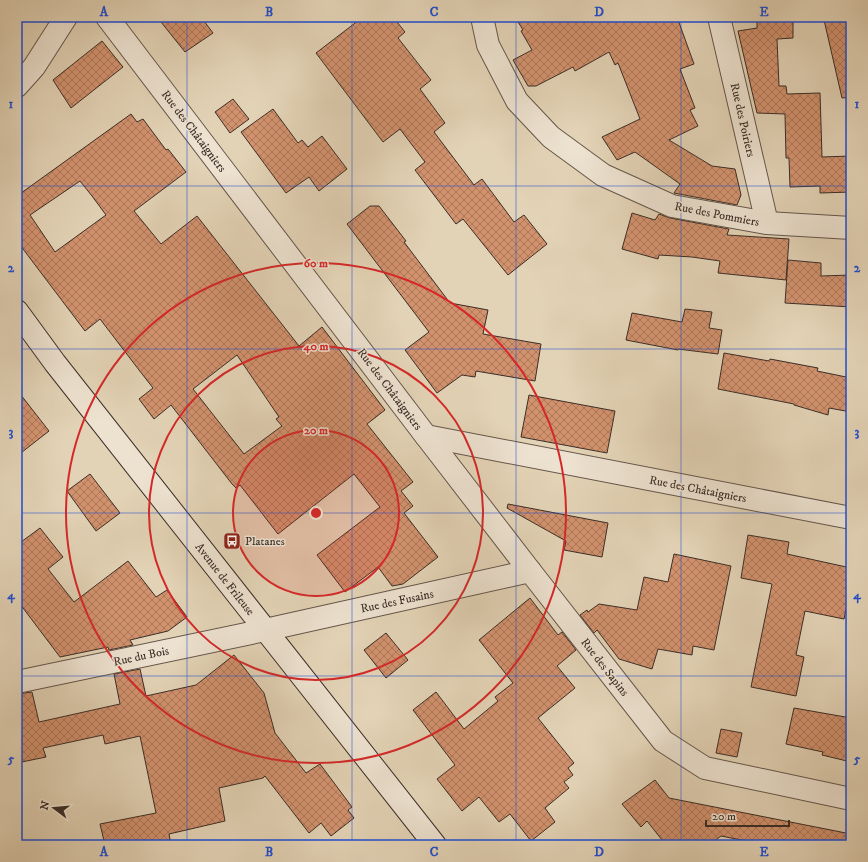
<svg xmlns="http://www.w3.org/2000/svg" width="868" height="862" font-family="'IM FELL DW Pica',serif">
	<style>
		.building { fill: url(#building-cross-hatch); stroke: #3b2d27; fill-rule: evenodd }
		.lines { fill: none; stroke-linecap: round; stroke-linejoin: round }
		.street-casing { stroke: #65564b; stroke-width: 24 }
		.secondary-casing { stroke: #3b2d27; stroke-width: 24 }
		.street { stroke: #ede2d0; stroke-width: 22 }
		.secondary { stroke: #ede2d0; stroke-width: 22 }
		.grid { fill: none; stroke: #1d4ed8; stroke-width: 1; stroke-opacity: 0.55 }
		.ring { fill: none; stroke: #d62828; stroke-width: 2 }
		.labels { text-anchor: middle; stroke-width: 3; stroke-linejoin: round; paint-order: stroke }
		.street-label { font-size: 12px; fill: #3b2d27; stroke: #ede2d0 }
		.poi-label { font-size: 12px; fill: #3b2d27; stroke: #ede2d0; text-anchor: start }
		.centre { fill: #d62828; stroke: #ede2d0; stroke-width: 2 }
		.ring-label { font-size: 12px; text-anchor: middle; font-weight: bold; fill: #d62828; stroke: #ede2d0; stroke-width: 3; stroke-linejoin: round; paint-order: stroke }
		.neatline { fill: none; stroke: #1d4ed8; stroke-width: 1.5 }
		.grid-label { font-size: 13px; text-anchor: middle; font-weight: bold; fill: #1d4ed8 }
	</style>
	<defs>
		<pattern id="building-cross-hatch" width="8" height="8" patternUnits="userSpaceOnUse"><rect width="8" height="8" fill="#d2926e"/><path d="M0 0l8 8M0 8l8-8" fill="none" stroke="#ac785a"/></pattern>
	</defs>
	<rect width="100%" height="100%" fill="#e3d3b6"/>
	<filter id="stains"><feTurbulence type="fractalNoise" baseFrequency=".005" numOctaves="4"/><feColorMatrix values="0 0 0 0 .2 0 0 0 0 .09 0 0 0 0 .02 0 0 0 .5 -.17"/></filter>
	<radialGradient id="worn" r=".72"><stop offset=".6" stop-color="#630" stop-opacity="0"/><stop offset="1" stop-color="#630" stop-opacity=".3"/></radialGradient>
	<g class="building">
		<path d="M157,17H201L213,33L185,52Z"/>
		<path d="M363,17H393L405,32L398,38L431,80L420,89L445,123L434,132L474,185L482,179L514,222L524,215L547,244L508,275L463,219L456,224L415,170L425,162L400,129L383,142L316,53Z"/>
		<path d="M515,17H677L694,64L680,69L695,108L690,110L698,126L669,140L712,166L735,169L741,195L737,205L674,193L680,184L635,152L617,160L602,137L640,119L618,63L615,65L609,52L575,71L573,67L536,86H528L513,60L532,50L521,31L523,30Z"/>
		<path d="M757,17H793V38L777,39L779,86H786L787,94L820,93L822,157L851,156V192L820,193V186L790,187L789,158H786L785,114L757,113L738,31L757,28Z"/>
		<path d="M851,19V97L842,98L824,20Z"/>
		<path d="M102,41L123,67L71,108L53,80Z"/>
		<path d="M233,99L249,119L230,133L215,112Z"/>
		<path d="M273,109L298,143L302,140L308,147L322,136L347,169L319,191L309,177L286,193L241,132Z"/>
		<path d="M131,114L137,122L143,119L166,150L168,149L186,172L134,211L161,244L197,216L299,346L322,327L385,410L367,424L413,482L401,491L413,506L404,513L438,557L403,584L392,586L378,567L345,592L317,555L380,507L354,474L278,534L240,485L236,488L232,484L171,405L154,419L139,399L153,388L139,370L100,319L85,331L17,241V196ZM80,181L92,196L106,215L55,252L30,215ZM237,355L279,417L276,419L282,426L244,454L193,389Z"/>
		<path d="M370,206H379L406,241L404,242L450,303L488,310L483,334L541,344L535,381L476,371L475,377L462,375L437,393L405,350L429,332L347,224Z"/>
		<path d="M632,213L655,220L659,214L670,218L729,229L727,235L789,239L786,280L718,273L720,261L692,257L659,255L658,259L622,249Z"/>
		<path d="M788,260L821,263V276L851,275V307L785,303Z"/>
		<path d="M685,309L712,312L709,328L722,330L718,354L678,349V350L626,340L632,313L682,322Z"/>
		<path d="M724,353L769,361L770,359L818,368L817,371L851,378V412L829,408L828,415L794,405V404L718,389Z"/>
		<path d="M17,390L49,431L17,456Z"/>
		<path d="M529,395L615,411L607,453L521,437Z"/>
		<path d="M90,474L120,513L96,531L67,491Z"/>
		<path d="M508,504L608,523L602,557L564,550L566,541L507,508Z"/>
		<path d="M40,528L63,557L48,569L74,602L128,561L156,597L167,590L187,617L168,631L130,640L133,645L109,650L108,647L60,657L17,600V545Z"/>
		<path d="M748,535L789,542L787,554L851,568V585L844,619L805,611L796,655L804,657L796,696L751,687L772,584L741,578Z"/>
		<path d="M674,554L731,566L714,650L693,646L692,655L658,649L652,669L619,659L597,630L594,633L580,615L587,610L588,612L599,604L637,610L644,577L668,582Z"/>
		<path d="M530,598L558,635L562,632L576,650L557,666L575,688L538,718L574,763L568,768L573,775L564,782L569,788L545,808L555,822L531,841L510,814L499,822L479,797L462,811L437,779L455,765L413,710L436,692L464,729L498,701L495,697L513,683L479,640Z"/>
		<path d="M386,633L408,660L386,678L364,650Z"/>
		<path d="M234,655L264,693L275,733L306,773L320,764L352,807L348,810L354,818L331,836L321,823L309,833L265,776L263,778L219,788L225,821L169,834L171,845H105L100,824L156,813L140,736L105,744L103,735L43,748L46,757L17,763V694L32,692L39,722L120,704L114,674L140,669L146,696L196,685Z"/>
		<path d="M794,708L851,718V762L822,755L823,752L786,744Z"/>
		<path d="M721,729L742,733L737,757L716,753Z"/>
		<path d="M655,780L669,798L851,834V845H767L721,836L709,845H666L647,821L641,827L622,804Z"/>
	</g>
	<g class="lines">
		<defs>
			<g id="street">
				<path d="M107,17L426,436L851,518"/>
				<path d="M482,17L488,45L517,101L551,137L603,175L672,206L767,223L851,228"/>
				<path d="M719,17L767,223"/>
				<path d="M17,86L34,67L66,17"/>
				<path d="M426,436L530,571L663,741L705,768L851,799"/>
				<path d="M17,682L265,630L530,571"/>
			</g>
			<path id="secondary" d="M17,311L55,363L435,845"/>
		</defs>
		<use href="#street" class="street-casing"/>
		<use href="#secondary" class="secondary-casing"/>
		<use href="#street" class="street"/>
		<use href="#secondary" class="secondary"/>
	</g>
	<path class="grid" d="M187,17V845M352,17V845M516,17V845M681,17V845M17,186H851M17,349H851M17,513H851M17,676H851"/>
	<circle cx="316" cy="513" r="83" fill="#d62828" fill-opacity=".12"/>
	<g class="ring">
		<circle cx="316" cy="513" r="83"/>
		<circle cx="316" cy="513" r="167"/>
		<circle cx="316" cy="513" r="250"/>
	</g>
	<defs>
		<symbol id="bus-square" viewBox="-11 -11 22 22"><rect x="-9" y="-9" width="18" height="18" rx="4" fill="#8f2418" stroke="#ede2d0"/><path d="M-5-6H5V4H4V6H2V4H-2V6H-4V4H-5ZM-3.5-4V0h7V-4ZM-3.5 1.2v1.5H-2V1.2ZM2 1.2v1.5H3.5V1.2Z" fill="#fff"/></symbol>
	</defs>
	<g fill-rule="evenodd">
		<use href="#bus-square" x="222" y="531" width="20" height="20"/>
	</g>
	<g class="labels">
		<g class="street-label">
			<text transform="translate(743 120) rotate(77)" y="4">Rue des Poiriers</text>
			<text transform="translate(194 131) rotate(53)" y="4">Rue des Châtaigniers</text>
			<text transform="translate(717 214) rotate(11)" y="4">Rue des Pommiers</text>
			<text transform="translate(390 389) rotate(53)" y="4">Rue des Châtaigniers</text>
			<text transform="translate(698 489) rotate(11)" y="4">Rue des Châtaigniers</text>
			<text transform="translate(225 579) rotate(52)" y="4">Avenue de Frileuse</text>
			<text transform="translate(397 601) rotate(-12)" y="4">Rue des Fusains</text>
			<text transform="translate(141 656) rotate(-12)" y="4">Rue du Bois</text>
			<text transform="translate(605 667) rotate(52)" y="4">Rue des Sapins</text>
		</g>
		<g class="poi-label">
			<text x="245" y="545">Platanes</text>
		</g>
	</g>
	<circle cx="316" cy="513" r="6" class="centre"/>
	<g class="ring-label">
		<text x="316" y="267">60 m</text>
		<text x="316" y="350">40 m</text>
		<text x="316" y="434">20 m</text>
	</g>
	<rect width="868" height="862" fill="none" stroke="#e3d3b6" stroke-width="44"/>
	<g transform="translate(54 808) rotate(286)" stroke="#ede2d0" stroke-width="3" paint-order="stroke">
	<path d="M0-3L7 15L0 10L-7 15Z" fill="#3b2d27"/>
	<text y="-6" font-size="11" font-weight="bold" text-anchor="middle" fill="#3b2d27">N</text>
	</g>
	<path d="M706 820v6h83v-6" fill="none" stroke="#3b2d27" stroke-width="2"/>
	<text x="712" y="820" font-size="12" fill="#3b2d27" stroke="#ede2d0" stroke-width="3" paint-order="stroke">20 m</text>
	<rect x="22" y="22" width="824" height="818" class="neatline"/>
	<g class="grid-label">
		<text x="104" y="16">A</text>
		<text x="269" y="16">B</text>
		<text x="434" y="16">C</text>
		<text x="599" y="16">D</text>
		<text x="764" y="16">E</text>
		<text x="11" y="108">1</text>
		<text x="857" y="108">1</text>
		<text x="11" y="272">2</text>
		<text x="857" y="272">2</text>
		<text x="11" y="436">3</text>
		<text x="857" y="436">3</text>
		<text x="11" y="599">4</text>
		<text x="857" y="599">4</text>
		<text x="11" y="763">5</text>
		<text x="857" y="763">5</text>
		<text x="104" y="856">A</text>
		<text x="269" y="856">B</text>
		<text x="434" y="856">C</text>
		<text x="599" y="856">D</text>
		<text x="764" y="856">E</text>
	</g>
	<rect width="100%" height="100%" filter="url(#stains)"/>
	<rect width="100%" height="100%" fill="url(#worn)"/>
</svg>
